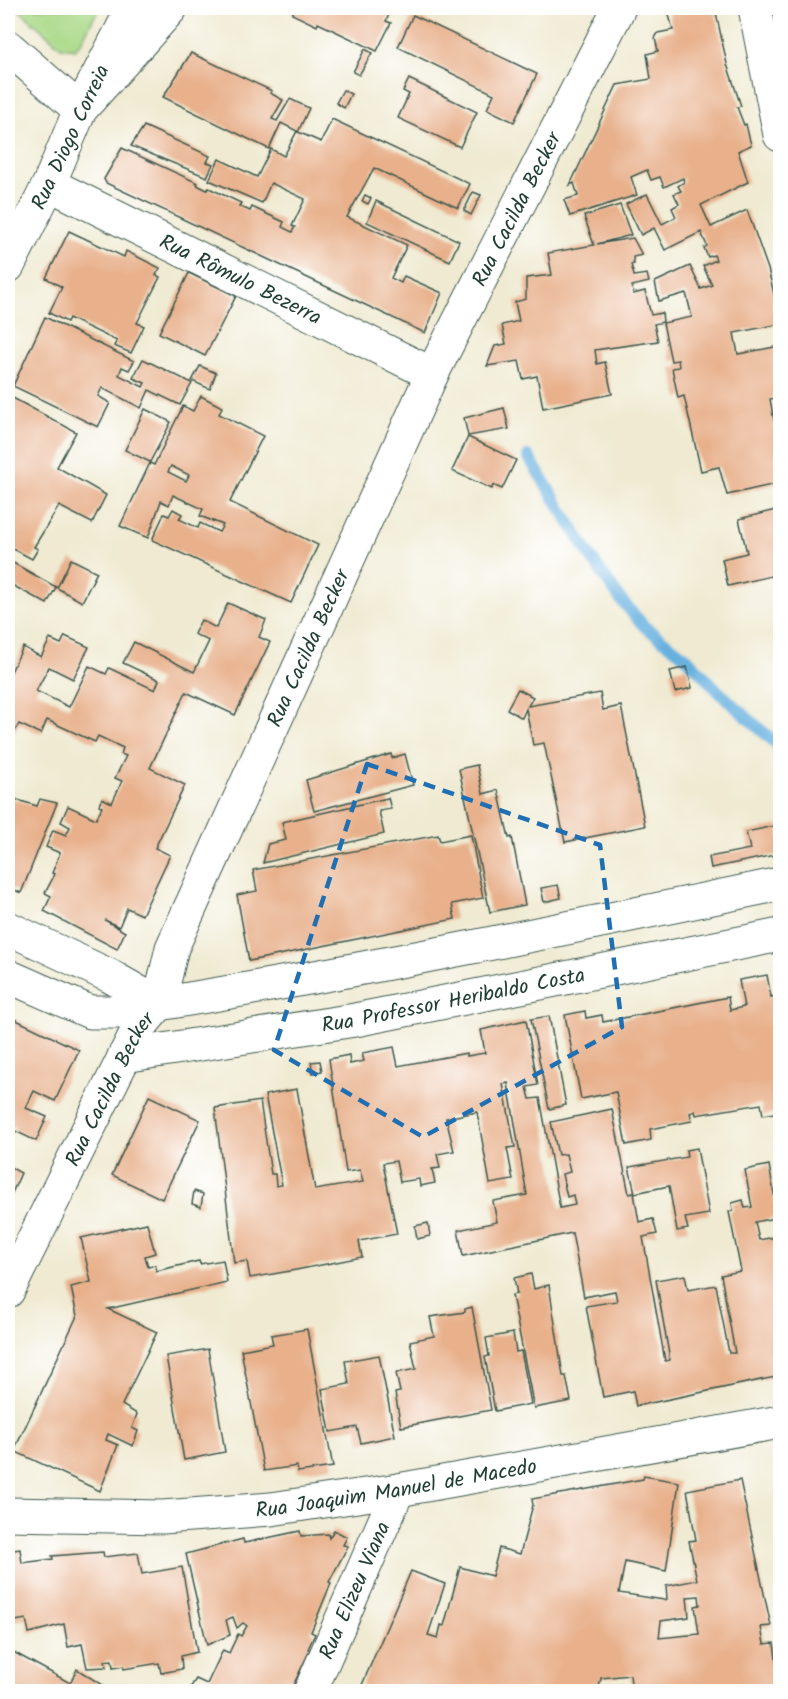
<svg xmlns="http://www.w3.org/2000/svg" width="788" height="1699" font-family="Kalam,sans-serif">
	<style>
		.green { fill: #a9d987; stroke: #648b5e; stroke-width: 1.5 }
		.lines { fill: none; stroke-linecap: round; stroke-linejoin: round }
		.stream { stroke: #68b1df; stroke-width: 12 }
		.building { fill: #e8b18c; fill-rule: evenodd }
		.street-casing { stroke: #3e574c; stroke-width: 35 }
		.secondary-casing { stroke: #3e574c; stroke-width: 35 }
		.primary-casing { stroke: #3e574c; stroke-width: 35 }
		.street { stroke: #fff; stroke-width: 33 }
		.secondary { stroke: #fff; stroke-width: 33 }
		.primary { stroke: #fff; stroke-width: 33 }
		.marked { fill: none; stroke: #1f6fb2; stroke-width: 4.5; stroke-dasharray: 12 8; stroke-linejoin: round }
		.labels { text-anchor: middle; stroke-width: 4.5; stroke-linejoin: round; paint-order: stroke }
		.street-label { font-size: 21px; fill: #1f3d34; stroke: #fff }
	</style>
	<rect width="100%" height="100%" fill="#fff"/>
	<filter id="ink" filterUnits="userSpaceOnUse"><feTurbulence type="fractalNoise" baseFrequency=".0167" numOctaves="2"/><feDisplacementMap in="SourceGraphic" scale="12" xChannelSelector="R" yChannelSelector="G"/><feConvolveMatrix kernelMatrix="1 2 1 2 8 2 1 2 1" color-interpolation-filters="sRGB"/></filter>
	<filter id="wash" filterUnits="userSpaceOnUse"><feTurbulence type="fractalNoise" baseFrequency=".008" numOctaves="4" result="noise"/><feDisplacementMap in="SourceGraphic" scale="24" xChannelSelector="R" yChannelSelector="G"/><feGaussianBlur stdDeviation="1.35" result="paint"/><feColorMatrix in="noise" values="0 0 0 0 0 0 0 0 0 0 0 0 0 0 0 0 0 1.4 0 .05"/><feComposite in="paint" operator="in"/></filter>
	<g filter="url(#wash)">
		<rect width="100%" height="100%" fill="#efead1"/>
		<path class="green" d="M17,8H99L81,42L75,49L61,47Z"/>
		<g class="lines">
			<path class="stream" d="M528,456L590,556L621,600L645,627L687,658L720,693L780,747"/>
		</g>
		<g id="blocks">
			<g class="building">
				<path d="M295,8H392L386,21L391,23L377,51L318,23L317,26L292,14Z"/>
				<path d="M672,8H715L727,64L741,106L737,107L744,125L746,124L751,145L738,151L748,182L701,205L711,227L747,210L768,269L780,319V324L734,333L738,354L780,346V397L770,399L780,453V483L727,495L719,467L701,471L684,396L678,398L672,368L679,367L678,360L671,361L663,323L692,317L686,293L659,301L655,282L690,266L701,289L712,285L703,266L716,260L714,255L708,257L704,248L707,246L701,232L665,250L654,228L641,235L626,204L647,194L662,224L676,217L672,208L679,204L674,194L681,191L678,186L684,182L683,178L664,187L660,177L651,180L647,170L631,177L637,195L570,216L564,200L578,196L574,183L570,185L617,85L651,79L647,54L658,51L655,38L658,33L673,30L669,15Z"/>
				<path d="M413,15L537,74L514,122L487,109L494,94L398,47Z"/>
				<path d="M365,49L372,53L359,75L353,72Z"/>
				<path d="M191,53L272,91L270,93L283,100L272,119L277,121L290,99L309,108L298,132L321,142L332,119L470,184L458,208L374,168L347,217L407,245L391,278L401,283L404,276L442,293L425,333L106,183L104,179L122,148L198,183L197,185L207,190L209,188L241,203L239,206L250,211L252,207L284,222L282,227L292,232L295,227L292,226L305,199L271,183L262,203L209,180L219,159L257,177L271,149L284,156L297,131L281,123L269,149L163,97Z"/>
				<path d="M409,79L477,112L460,147L398,118L409,94L403,91Z"/>
				<path d="M343,90L351,94L344,108L336,103Z"/>
				<path d="M144,126L210,156L207,162L213,164L207,177L131,146Z"/>
				<path d="M473,192L481,195L471,215L464,211Z"/>
				<path d="M365,195L371,198L368,204L362,201Z"/>
				<path d="M376,201L459,241L450,261L367,222Z"/>
				<path d="M620,205L631,235L597,244L633,238L642,255L633,257L634,264H631L634,276L647,274L649,282L632,286L633,294L645,291L651,315L662,313L663,322L654,324L658,341L595,350L597,364L605,362L612,394L543,408L537,376L523,379L519,361L487,366L495,346L506,344L502,325L519,321L515,302L526,299V278L552,275L548,253L594,245L584,216Z"/>
				<path d="M69,231L124,257L126,251L160,268L156,275L160,277L137,323L144,326L131,353L114,346L117,341L69,318L67,322L49,313L62,287L46,278Z"/>
				<path d="M189,273L236,296L205,356L159,333Z"/>
				<path d="M45,317L134,361L129,370L122,367L119,375L143,387L145,383L133,378L143,359L192,383L180,405L149,390L141,408L102,388L98,396L110,403L98,427L13,386Z"/>
				<path d="M200,366L216,373L210,389L192,381Z"/>
				<path d="M201,396L222,407L219,414L263,436L230,502L318,545L291,603L152,540L164,514L169,516L173,509L182,514L179,519L198,528L200,523L219,532L223,525L200,516L203,509L173,495L169,505L161,501L148,538L120,526L150,463L154,465L183,406L193,411ZM171,466L189,475L186,481L168,472Z"/>
				<path d="M11,397L76,432L57,467L106,495L92,523L59,506L34,547L38,549L32,559L8,546V405Z"/>
				<path d="M504,408L509,429L468,436L464,418Z"/>
				<path d="M145,409L171,422L150,462L125,450Z"/>
				<path d="M468,437L516,460L502,489L493,485L492,489L452,471Z"/>
				<path d="M780,509V574L728,586L722,559L747,553L739,519Z"/>
				<path d="M71,559L97,572L82,602L57,588Z"/>
				<path d="M8,560L56,587L47,604L12,585L8,593Z"/>
				<path d="M228,603L266,620L259,637L270,642L235,715L186,692L150,768L185,785L155,848L170,855L142,915L127,908L119,927L105,920L125,932L117,949L44,911L51,896L45,893L55,874L52,873L60,853L46,847L53,830L66,835L70,827L61,822L68,806L96,819L102,807L99,805L102,798L112,803L122,781L115,778L126,756L121,754L123,748L98,736L95,742L47,720L41,734L19,724L15,731L8,727V678L23,647L41,657L50,639L61,644L65,636L89,647L73,679L49,667L36,691L69,707L89,666L106,674L109,668L155,690L159,680L123,663L134,642L194,672L209,641L194,634L201,620L216,628Z"/>
				<path d="M687,667L692,688L675,692L670,671Z"/>
				<path d="M518,689L533,697L528,706L600,693L603,710L621,706L645,826L565,842L544,743L533,745L526,709L522,718L507,709Z"/>
				<path d="M391,754L392,758L405,754L413,785L314,811L306,780Z"/>
				<path d="M477,765L483,794L498,790L509,838L512,837L525,905L490,912L459,769Z"/>
				<path d="M8,797L37,806L40,799L57,803L21,893L8,887Z"/>
				<path d="M388,798L391,809L379,811L384,834L263,863L268,844L286,840L282,822Z"/>
				<path d="M779,825L780,854L711,868L709,857L750,849L746,832Z"/>
				<path d="M438,835L440,841L471,835L483,898L452,904L455,919L249,961L237,895L257,891L253,870Z"/>
				<path d="M558,885L561,898L544,902L541,888Z"/>
				<path d="M767,975L771,997L780,995V1112L763,1115L761,1104L696,1115L695,1111L690,1113L692,1121L650,1129L651,1140L626,1145L616,1092L581,1099L565,1015L585,1011L586,1018L602,1015L603,1022L728,997L730,1010L744,1007L739,980Z"/>
				<path d="M8,1016L79,1050L55,1101L34,1091L26,1108L47,1117L36,1141L13,1130L15,1126L8,1122Z"/>
				<path d="M549,1016L566,1105L549,1109L531,1019Z"/>
				<path d="M526,1020L538,1085L527,1087L530,1099L540,1098L560,1208L575,1205L573,1195L567,1197L562,1174L570,1172L566,1154L558,1155L551,1122L612,1109L629,1194L634,1193L639,1222L653,1219L657,1234L643,1237L665,1361L670,1360L656,1280L685,1275L688,1290L716,1285L729,1353H735L721,1275L741,1271L729,1212L733,1211L732,1203L743,1200L745,1208L752,1207L745,1170L769,1165L776,1205L780,1204V1217L755,1222L759,1240L775,1237L777,1249L780,1248V1376L636,1406L633,1391L603,1397L586,1306L617,1301L615,1291L584,1297L572,1233L463,1256L458,1230L497,1222L493,1201L527,1195L508,1083L503,1084L515,1147L507,1148L513,1180L490,1184L477,1112L446,1118L454,1151L437,1154L440,1168L432,1169L435,1183L420,1186L419,1179L400,1182L396,1161L383,1163L397,1234L359,1241L362,1257L296,1270L250,1278L247,1261L234,1263L215,1108L260,1101L271,1174H275L276,1186L282,1185L265,1095L297,1089L315,1190L363,1182L360,1170L346,1172L329,1059L349,1055L350,1064L364,1061L362,1053L394,1047L398,1066L467,1053V1056L485,1053L481,1030Z"/>
				<path d="M320,1061L322,1071L313,1073L311,1062Z"/>
				<path d="M149,1096L200,1120L162,1199L112,1175Z"/>
				<path d="M697,1148L709,1214L685,1218L688,1229L677,1231L669,1186L635,1193L629,1167L687,1157L686,1150Z"/>
				<path d="M8,1166L21,1173L8,1202Z"/>
				<path d="M194,1191L203,1194L201,1207L192,1204Z"/>
				<path d="M147,1223L155,1253L145,1256L148,1267L155,1265L156,1271L199,1261L200,1264L223,1260L227,1282L108,1309L157,1332L122,1405L137,1414L132,1428L138,1431L133,1446L108,1434L106,1440L118,1445L100,1491L14,1451L77,1316L71,1287L91,1282L81,1238Z"/>
				<path d="M428,1223L430,1236L417,1239L415,1226Z"/>
				<path d="M531,1274L534,1289L549,1285L563,1376H566L571,1401L534,1408L512,1295L517,1294L514,1278Z"/>
				<path d="M472,1307L491,1410L401,1427L395,1393L400,1392L396,1373L416,1369L410,1341L434,1336L430,1317L465,1312V1309Z"/>
				<path d="M307,1329L333,1467L298,1472L297,1466L264,1471L241,1350L273,1344L271,1335Z"/>
				<path d="M513,1333L516,1352L521,1351L531,1404L495,1411L485,1357L489,1356L486,1338Z"/>
				<path d="M208,1349L225,1452L184,1460L166,1356Z"/>
				<path d="M379,1355L395,1436L361,1443L357,1427L330,1432L322,1389L349,1384L345,1361Z"/>
				<path d="M644,1476L679,1482L666,1571L625,1562L619,1593L664,1600L667,1599L666,1586L697,1580L689,1541L696,1540L687,1490L740,1480L771,1626L761,1627L764,1644L774,1643L780,1692H632L630,1675L601,1678L598,1692H359L411,1571L445,1584L428,1635L438,1638L441,1625L444,1626L460,1567L492,1576L499,1548L520,1554L533,1505L532,1499L643,1479ZM699,1596L700,1605L695,1606L699,1634L659,1638L661,1621L689,1617L687,1597Z"/>
				<path d="M334,1530L347,1537L343,1545L348,1546L329,1582L331,1583L311,1632L315,1634L308,1649L310,1650L290,1692H197L190,1688L196,1679L207,1684L223,1650L229,1653L238,1634L241,1636L247,1626L243,1623L237,1628L233,1617L226,1620L230,1635L207,1645L186,1554L243,1539L244,1543L300,1531L301,1536L328,1534L329,1538Z"/>
				<path d="M20,1549L22,1563L53,1559L52,1556L103,1552L104,1557L138,1553L142,1574L182,1567L197,1652L181,1656L182,1669L161,1673L159,1663L124,1669L123,1666L113,1668L112,1660L105,1661L106,1667L87,1668L82,1644L68,1647L64,1624L29,1633L26,1619L9,1622L8,1551Z"/>
				<path d="M8,1649L70,1683L77,1669L113,1692H8Z"/>
			</g>
		</g>
	</g>
	<g filter="url(#ink)">
		<use href="#blocks" fill-opacity="0" stroke="#3e574c" stroke-width="1.5"/>
		<g class="lines">
			<defs>
				<g id="street">
					<path d="M755,8L780,135"/>
					<path d="M8,47L80,110L133,8"/>
					<path id="s1" d="M49,184L432,374"/>
					<path id="s2" d="M8,1514L163,1517L271,1509L398,1490L780,1422"/>
					<path id="s3" d="M310,1692L398,1490"/>
				</g>
				<g id="secondary">
					<path d="M8,928L110,976L159,1004"/>
					<path d="M8,976L90,1012H128L159,1004"/>
				</g>
				<g id="primary">
					<path d="M8,266L49,184L80,110L171,8"/>
					<path d="M159,1004C367,970 574,927 780,884"/>
					<path id="s4" d="M124,1056L355,1020L780,935"/>
					<path id="s5" d="M8,1291L138,1029L159,1004L172,948L432,374L619,8"/>
				</g>
			</defs>
			<use href="#street" class="street-casing"/>
			<use href="#secondary" class="secondary-casing"/>
			<use href="#primary" class="primary-casing"/>
			<use href="#street" class="street"/>
			<use href="#secondary" class="secondary"/>
			<use href="#primary" class="primary"/>
		</g>
	</g>
	<path class="marked" d="M367,764L600,845L622,1027L423,1137L274,1050Z"/>
	<g class="labels">
		<g class="street-label">
			<text transform="translate(70 137) rotate(-65)" y="7">Rua Diogo Correia</text>
			<text dy="7" stroke="none"><textPath href="#s5" startOffset="1198">Rua Cacilda Becker</textPath></text>
			<text dy="7" stroke="none"><textPath href="#s1" startOffset="214">Rua Rômulo Bezerra</textPath></text>
			<text dy="7" stroke="none"><textPath href="#s5" startOffset="712">Rua Cacilda Becker</textPath></text>
			<text dy="7" stroke="none"><textPath href="#s4" startOffset="334">Rua Professor Heribaldo Costa</textPath></text>
			<text dy="7" stroke="none"><textPath href="#s5" startOffset="226">Rua Cacilda Becker</textPath></text>
			<text dy="7" stroke="none"><textPath href="#s2" startOffset="390">Rua Joaquim Manuel de Macedo</textPath></text>
			<text dy="7" stroke="none"><textPath href="#s3" startOffset="111">Rua Elizeu Viana</textPath></text>
		</g>
	</g>
	<rect width="788" height="1699" fill="none" stroke="#fff" stroke-width="30"/>
</svg>
